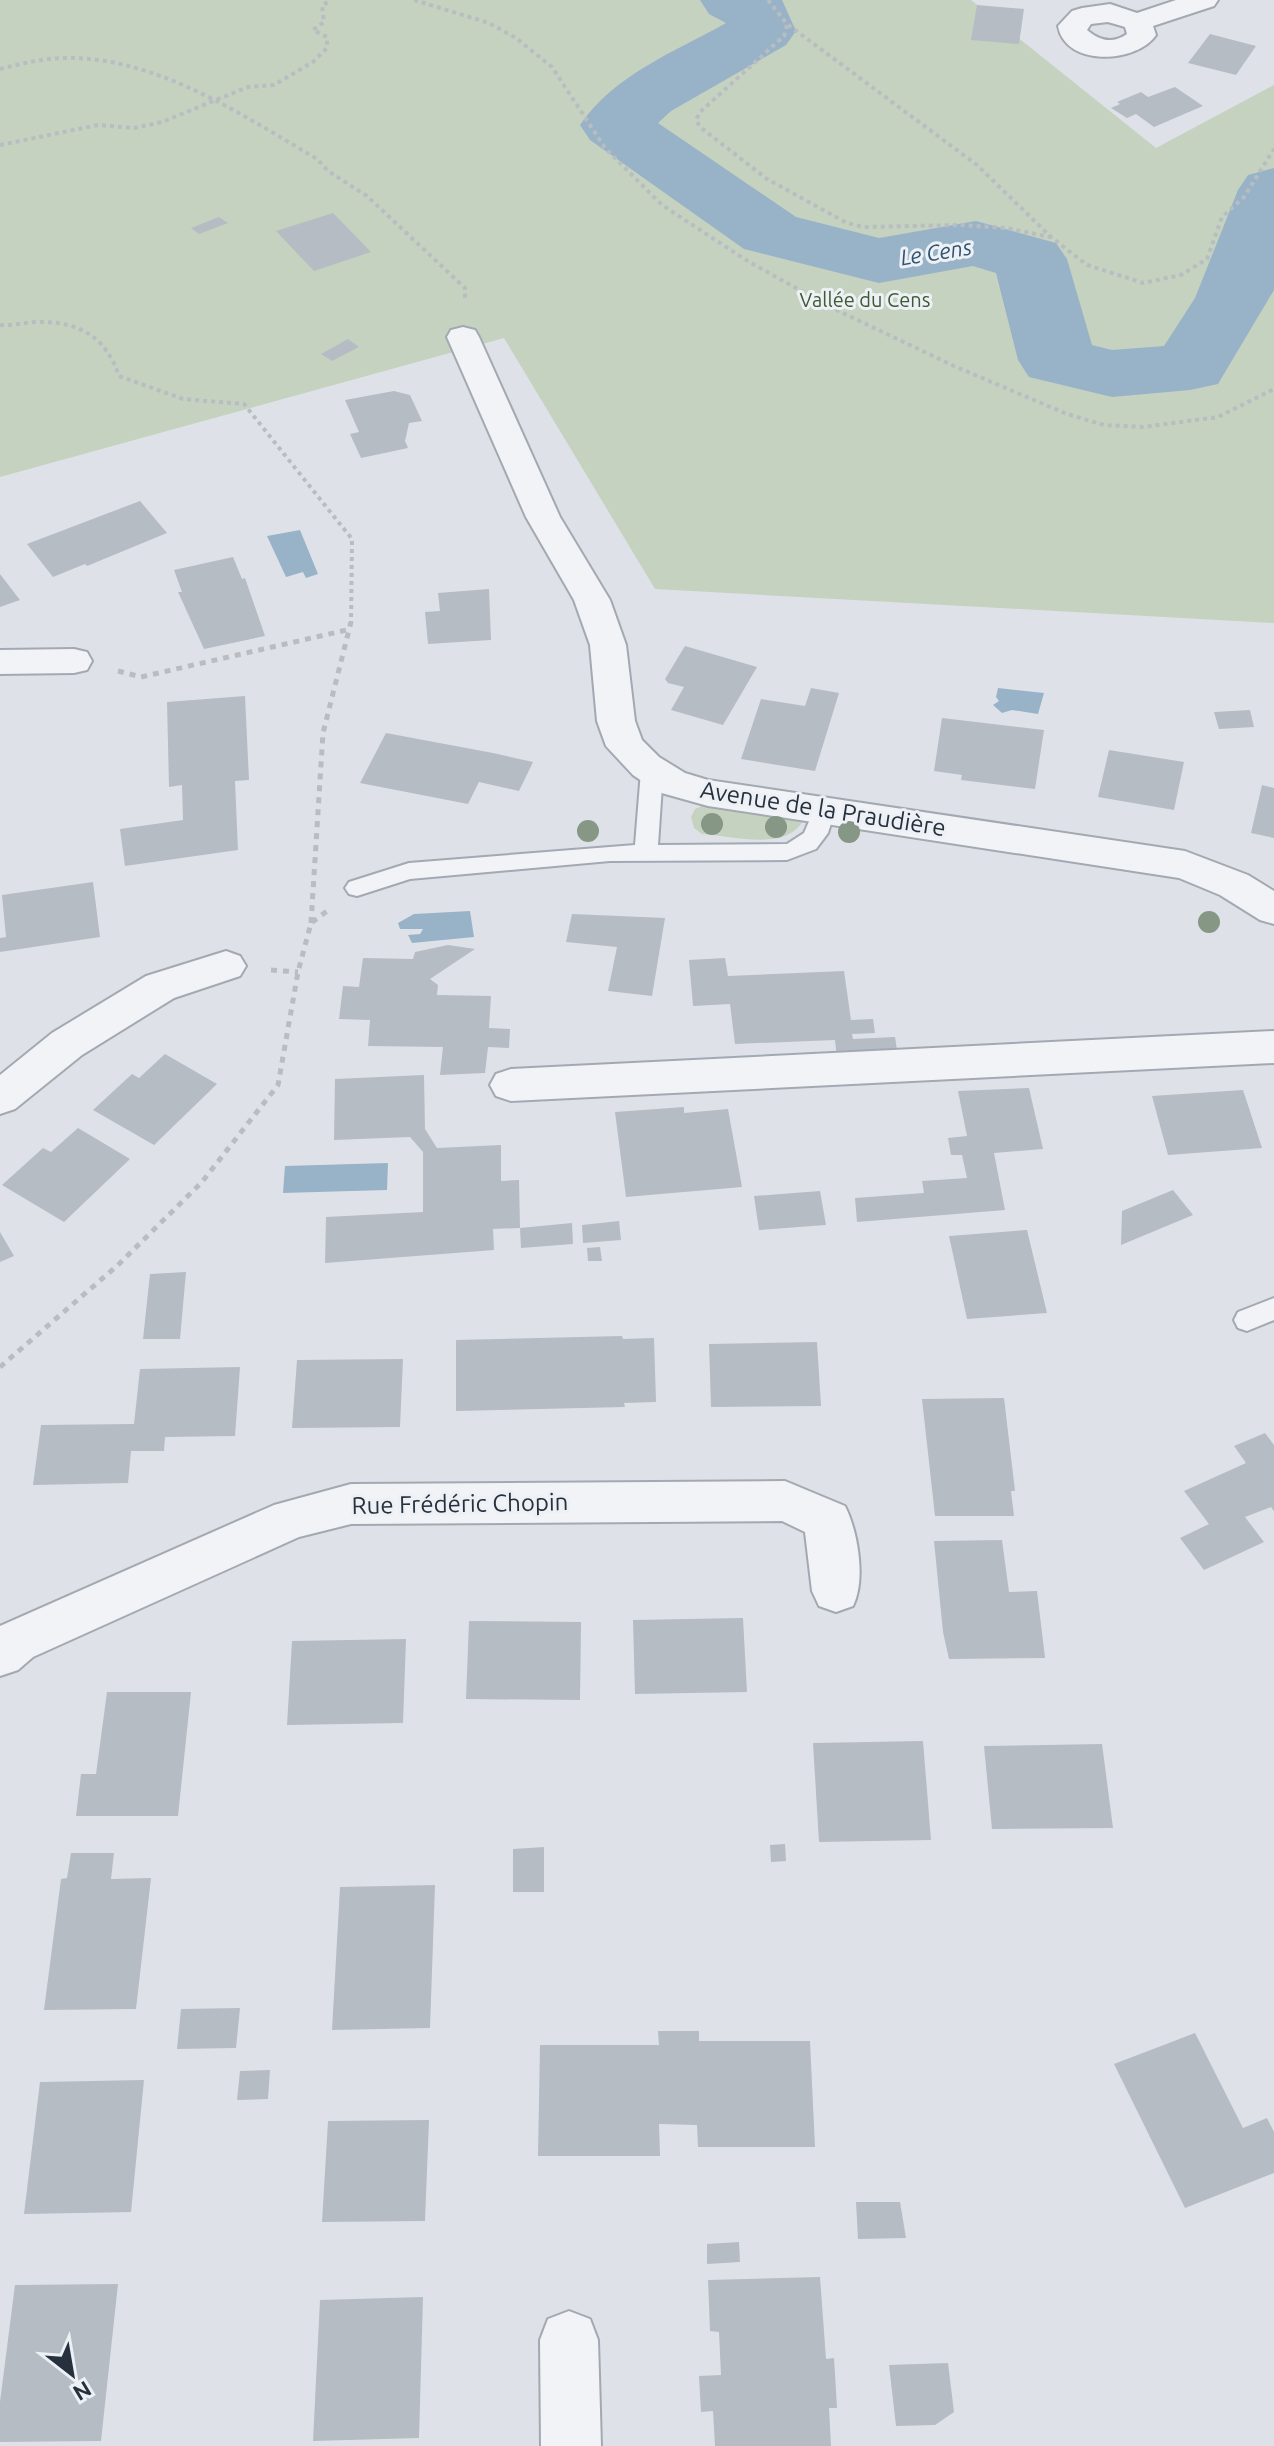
<svg xmlns="http://www.w3.org/2000/svg" width="1274" height="2446" font-family="Ubuntu,sans-serif">
	<style>
		.green { fill: #c5d2bf }
		.water { fill: #98b3c8 }
		.lines { fill: none; stroke-linecap: round; stroke-linejoin: round }
		.river { fill: #98b3c8; fill-rule: evenodd }
		.building { fill: #b5bcc4 }
		.service-casing { stroke: #a3a9b2; stroke-width: 4 }
		.minor-casing { stroke: #a3a9b2; stroke-width: 4 }
		.path-far1 { stroke: #b8bdc2; stroke-width: 4; stroke-dasharray: 4 4; stroke-linecap: butt }
		.path { stroke: #b8bdc2; stroke-width: 5; stroke-dasharray: 6 6; stroke-linecap: butt }
		.service { fill: #f1f3f6; fill-rule: evenodd }
		.minor { fill: #f1f3f6; fill-rule: evenodd }
		.tree { fill: #869785 }
		.labels { text-anchor: middle; stroke-width: 6; stroke-linejoin: round; paint-order: stroke }
		.far-park-label { font-size: 20px; fill: #3e5a34; stroke: #edf1f5 }
		.far-water-label { font-size: 22px; font-style: italic; fill: #315372; stroke: #edf1f5 }
		.street-label { font-size: 24px; fill: #27313e; stroke: #edf1f5 }
	</style>
	<rect width="100%" height="100%" fill="#dee2e8"/>
	<g class="green">
		<path d="M0,0H971L1156,148L1274,85V623L655,589L504,338L0,477Z"/>
		<path d="M707,804L805,817C789,853 735,836 702,834L694,828L691,817L695,809Z"/>
	</g>
	<g class="water">
		<path d="M300,530L318,574L306,578L303,572L286,577L267,536Z"/>
		<path d="M998,688L1044,693L1038,714L1012,710L1002,713L993,705L999,701L996,697Z"/>
		<path d="M470,911L474,937L412,943L408,935L420,934L423,929H400L398,923L414,914Z"/>
		<path d="M388,1163L387,1190L283,1193L285,1166Z"/>
	</g>
	<g class="lines">
		<path class="river" d="M700,0H782L796,31L786,45L671,111L658,123L796,217L879,238L976,221L1056,243L1067,259L1092,345L1112,350L1164,346L1195,298L1238,190L1248,175L1274,168V290L1218,384L1190,390L1112,397L1029,377L1018,360L996,273L973,266L879,283L744,249L590,140L580,125C614,75 674,52 726,23L709,14Z"/>
	</g>
	<g class="building">
		<path d="M977,5L1024,9L1019,44L971,40Z"/>
		<path d="M1210,34L1256,46L1236,75L1188,63Z"/>
		<path d="M1175,87L1203,106L1154,127L1136,114L1127,118L1111,108L1120,104L1117,102L1141,92L1148,97Z"/>
		<path d="M333,213L371,252L314,271L276,231Z"/>
		<path d="M219,217L228,223L199,234L191,228Z"/>
		<path d="M348,339L359,347L332,361L321,354Z"/>
		<path d="M394,391L410,395L422,421L409,423L405,441L408,448L361,458L350,434L359,432L345,400Z"/>
		<path d="M140,501L167,533L87,566L85,564L53,577L27,544Z"/>
		<path d="M233,557L242,579L245,578L265,636L204,649L178,592H182L174,570Z"/>
		<path d="M0,574L20,600L0,607Z"/>
		<path d="M489,589L491,640L428,644L425,612L440,611L438,593Z"/>
		<path d="M685,646L757,667L723,725L671,710L684,687L668,683L665,679Z"/>
		<path d="M811,688L839,693L815,771L741,759L761,699L805,706Z"/>
		<path d="M245,696L249,780L235,781L238,850L125,866L120,829L183,820L182,785L169,787L167,702Z"/>
		<path d="M1250,710L1254,727L1219,729L1214,712Z"/>
		<path d="M942,718L1044,730L1035,789L961,780L962,775L934,771Z"/>
		<path d="M386,733L493,753L533,762L519,791L479,782L468,804L360,783Z"/>
		<path d="M1109,750L1184,762L1174,810L1098,797Z"/>
		<path d="M1262,785L1274,788V838L1251,833Z"/>
		<path d="M93,882L100,937L0,952V938L6,937L2,895Z"/>
		<path d="M572,914L665,918L652,996L608,991L617,947L566,942Z"/>
		<path d="M448,945L475,949L430,979L438,985L437,995L491,996L489,1028L510,1029L509,1048L488,1047L485,1073L440,1075L443,1047L368,1046L370,1020L339,1019L343,986L359,987L363,958L413,959L415,952Z"/>
		<path d="M725,958L728,976L844,971L851,1020L873,1019L875,1033L852,1034L853,1039L895,1037L898,1056L837,1058L835,1040L735,1044L730,1004L693,1006L689,960Z"/>
		<path d="M165,1054L217,1084L154,1145L93,1110L132,1074L139,1078Z"/>
		<path d="M424,1075L425,1129L437,1148L501,1145V1181L519,1180L520,1228L493,1229L494,1250L325,1263L326,1217L423,1212V1152L410,1137L334,1140L335,1079Z"/>
		<path d="M1029,1088L1043,1149L994,1153L1005,1210L857,1222L855,1198L924,1193L922,1181L967,1178L962,1155H951L948,1138L967,1136L958,1091Z"/>
		<path d="M1243,1090L1262,1148L1168,1155L1152,1096Z"/>
		<path d="M684,1107V1113L728,1109L742,1187L626,1197L615,1112Z"/>
		<path d="M78,1128L130,1159L64,1222L2,1185L43,1148L51,1152Z"/>
		<path d="M1173,1190L1193,1215L1121,1245L1122,1211Z"/>
		<path d="M820,1191L826,1225L759,1230L754,1196Z"/>
		<path d="M619,1221L621,1240L583,1243L582,1225Z"/>
		<path d="M572,1223L573,1244L521,1248L520,1228Z"/>
		<path d="M1027,1230L1047,1313L967,1319L949,1236Z"/>
		<path d="M0,1232L14,1256L0,1262Z"/>
		<path d="M600,1247L602,1261H588L587,1248Z"/>
		<path d="M186,1272L180,1339H143L150,1274Z"/>
		<path d="M622,1336L623,1339L654,1338L656,1402L624,1403L625,1407L456,1411V1340Z"/>
		<path d="M817,1342L821,1406L711,1407L709,1344Z"/>
		<path d="M403,1359L400,1427L292,1428L297,1360Z"/>
		<path d="M240,1367L235,1436L165,1437L164,1451H131L128,1483L33,1485L41,1425L134,1424L140,1369Z"/>
		<path d="M1004,1398L1015,1491H1011L1014,1516H935L922,1399Z"/>
		<path d="M1265,1433L1274,1445V1511L1271,1507L1245,1517L1264,1542L1204,1570L1180,1538L1209,1524L1184,1491L1246,1463L1234,1446Z"/>
		<path d="M1002,1540L1009,1592L1037,1591L1045,1658L949,1659L943,1632L934,1541Z"/>
		<path d="M743,1618L747,1692L635,1694L633,1620Z"/>
		<path d="M469,1621L581,1622L580,1700L466,1699Z"/>
		<path d="M406,1639L403,1723L287,1725L292,1641Z"/>
		<path d="M107,1692H191L178,1816H76L81,1774H96Z"/>
		<path d="M923,1741L931,1840L819,1842L813,1743Z"/>
		<path d="M1102,1744L1113,1828L992,1829L984,1746Z"/>
		<path d="M785,1844L786,1861L771,1862L770,1845Z"/>
		<path d="M544,1847V1892H513V1849Z"/>
		<path d="M71,1853H114L111,1879L151,1878L136,2009L44,2010L61,1879L67,1878Z"/>
		<path d="M435,1885L430,2028L332,2030L340,1887Z"/>
		<path d="M240,2008L236,2048L177,2049L181,2009Z"/>
		<path d="M658,2031H699V2041H810L815,2147H698L697,2125L659,2124L660,2156H538L540,2045H659Z"/>
		<path d="M1195,2033L1243,2128L1267,2118L1274,2132V2173L1185,2208L1114,2064Z"/>
		<path d="M270,2070L268,2099L237,2100L240,2071Z"/>
		<path d="M144,2080L131,2212L24,2214L40,2082Z"/>
		<path d="M429,2120L425,2221L322,2222L328,2121Z"/>
		<path d="M856,2202H900L906,2238L858,2239Z"/>
		<path d="M739,2242L740,2262L707,2264V2244Z"/>
		<path d="M820,2277L826,2359L834,2358L837,2408H829L831,2446H715L713,2411L701,2412L699,2376L721,2375L719,2332L710,2331L708,2280Z"/>
		<path d="M118,2284L101,2441L0,2442V2402L15,2285Z"/>
		<path d="M423,2297L419,2438L313,2441L320,2300Z"/>
		<path d="M948,2363L954,2412L935,2425L896,2426L889,2365Z"/>
	</g>
	<g class="lines">
		<defs>
			<g id="service">
				<path d="M652,763L660,766L663,771L658,845L787,844L804,833L816,805H832L835,811L828,833L816,849L787,860L610,861L410,879L357,896L349,894L345,888L349,882L409,863L635,845L641,771L644,766Z"/>
				<path d="M1274,1298V1320L1247,1331L1238,1328L1234,1320L1238,1312Z"/>
			</g>
			<g id="minor">
				<path d="M1176,0H1218L1214,6L1153,26L1156,35C1136,64 1065,67 1058,26L1072,11L1082,8L1110,4L1137,13ZM1108,22L1125,27L1127,34C1113,44 1100,41 1087,30L1091,24Z"/>
				<path d="M463,327L475,330L479,337L560,517L610,600L626,645L635,721L642,740L659,757L685,773L708,780L1185,851L1248,875L1274,891V924L1260,920L1220,895L1179,878L708,806L658,792L633,775L606,746L597,721L590,645L574,600L526,517L447,337L451,330Z"/>
				<path d="M74,649L87,652L92,661L87,670L74,673L0,674V650Z"/>
				<path d="M226,951L240,956L246,966L240,976L174,998L82,1055L15,1109L0,1114V1075L52,1033L146,976Z"/>
				<path d="M1274,1031V1063L511,1101L496,1096L490,1085L496,1074L511,1069Z"/>
				<path d="M785,1481L845,1506C858,1532 866,1580 853,1606L836,1612L819,1606L812,1591L805,1532L782,1521L351,1524L299,1537L33,1657L18,1670L0,1676V1626L274,1505L351,1484Z"/>
				<path d="M569,2311L590,2319L598,2340L601,2446H541L540,2340L548,2319Z"/>
			</g>
		</defs>
		<use href="#service" class="service-casing"/>
		<use href="#minor" class="minor-casing"/>
		<g class="path-far1">
			<path d="M414,0L489,23L516,38L552,67L605,148L662,205L746,260L826,305L954,366L1067,414L1104,425L1143,427L1218,417L1274,389"/>
			<path d="M768,0L787,24L977,165L1051,237L1087,265L1143,283L1181,275L1207,259L1222,217L1244,197L1274,149"/>
			<path d="M787,25L784,36L700,112L696,120L700,127L767,179L847,223L864,227L962,225L1006,228L1050,237"/>
			<path d="M0,69C24,63 48,57 73,58C161,60 244,116 317,159L328,171L367,196L465,288V300"/>
			<path d="M0,145L98,125L134,128L162,122L248,87L274,85L313,62L327,48V37L313,30L324,22L322,6L330,0"/>
			<path d="M0,325C13,326 25,322 37,322C79,321 106,337 119,376L183,399L244,404L352,539L351,624"/>
		</g>
		<g class="path">
			<path d="M118,671L141,677L351,629"/>
			<path d="M311,923L323,733L351,622"/>
			<path d="M271,970L298,972"/>
			<path d="M0,1367L118,1265L202,1182L278,1085L298,972L311,923L327,911"/>
		</g>
		<use href="#service" class="service"/>
		<use href="#minor" class="minor"/>
	</g>
	<g class="tree">
		<circle cx="712" cy="824" r="11"/>
		<circle cx="776" cy="827" r="11"/>
		<circle cx="588" cy="831" r="11"/>
		<circle cx="849" cy="832" r="11"/>
		<circle cx="1209" cy="922" r="11"/>
	</g>
	<g class="labels">
		<g class="far-park-label">
			<text x="865" y="307">Vallée du Cens</text>
		</g>
		<g class="far-water-label">
			<text transform="translate(936 252) rotate(-9)" y="8">Le Cens</text>
		</g>
		<g class="street-label">
			<text transform="translate(823 809) rotate(9)" y="8">Avenue de la Praudière</text>
			<text transform="translate(460 1504) rotate(-1)" y="8">Rue Frédéric Chopin</text>
		</g>
	</g>
	<g transform="translate(72 2374) rotate(149)" stroke="#edf1f5" stroke-width="6" paint-order="stroke">
	<path d="M0-6L14 30L0 20L-14 30Z" fill="#27313e"/>
	<text y="-12" font-size="22" font-weight="bold" text-anchor="middle" fill="#27313e">N</text>
	</g>
</svg>
